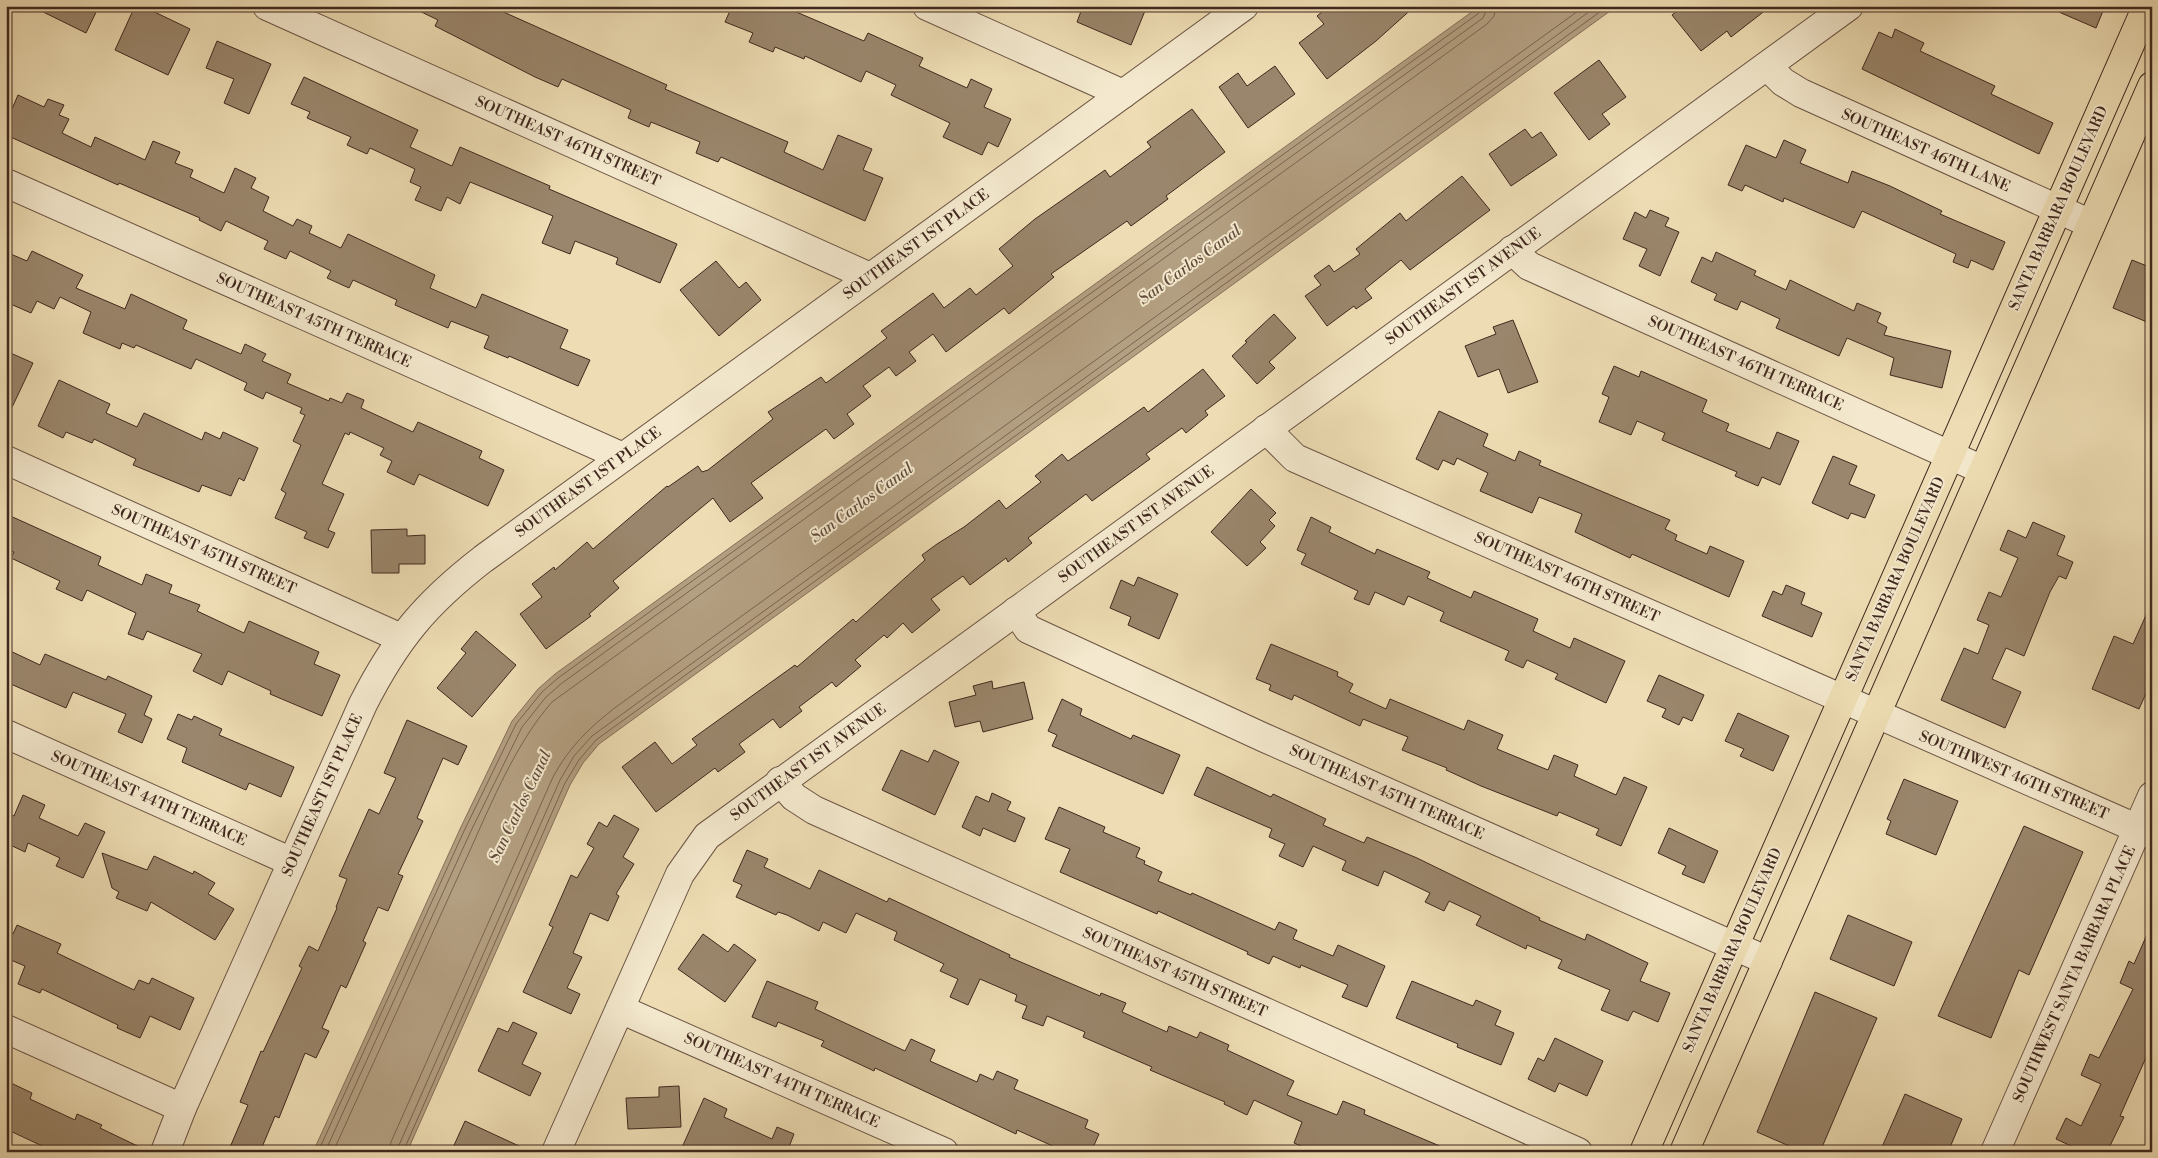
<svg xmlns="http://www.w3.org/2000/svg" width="2158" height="1158" font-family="'Libre Bodoni',serif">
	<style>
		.water { fill: #b39f81; stroke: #856f59 }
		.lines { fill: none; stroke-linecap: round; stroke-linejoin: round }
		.shore { stroke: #7a6450; stroke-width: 1 }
		.building { fill: #9a866c; stroke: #40281e }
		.minor-casing { stroke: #6c5544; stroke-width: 30 }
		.major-casing { stroke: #40281e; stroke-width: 30 }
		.minor { stroke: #f4e9ce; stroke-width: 28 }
		.major { stroke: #eeddb4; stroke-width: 28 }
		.labels { text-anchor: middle; stroke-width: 4; stroke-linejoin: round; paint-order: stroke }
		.street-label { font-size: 15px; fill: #40281e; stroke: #f4e9ce }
		.water-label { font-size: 16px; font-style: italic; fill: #624c3c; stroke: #f4e9ce }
	</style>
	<rect width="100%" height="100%" fill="#eeddb4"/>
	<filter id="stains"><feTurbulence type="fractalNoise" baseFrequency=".004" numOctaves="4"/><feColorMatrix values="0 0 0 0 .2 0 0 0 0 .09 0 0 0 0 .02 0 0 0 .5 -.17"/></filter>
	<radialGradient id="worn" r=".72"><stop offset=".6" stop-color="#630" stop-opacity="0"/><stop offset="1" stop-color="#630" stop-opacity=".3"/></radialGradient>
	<path class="water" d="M1480,6H1617L599,744L583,763L570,785L407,1152H313L460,829L512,721L538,689L555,674Z"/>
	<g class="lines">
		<g class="shore">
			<path d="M318,1152L464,831L516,724L542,692L558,678L1479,13L1482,6"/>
			<path d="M325,1152L470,833L522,727L546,697L562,683L1483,18L1488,6"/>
			<path d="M333,1152C376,1057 419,963 462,868C487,814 513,746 552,702L1487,24L1494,16L1496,6"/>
			<path d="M389,1152L391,1142L553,777C569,747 590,727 616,707L1585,6"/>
			<path d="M396,1152L560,780L574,756L592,736L1597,6"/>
			<path d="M403,1152L565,783L579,760L596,740L1608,6"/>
		</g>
	</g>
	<g class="building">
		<path d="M31,6H99L86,33Z"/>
		<path d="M135,6H142L190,29L168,75L115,50Z"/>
		<path d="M409,6H490L667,85L665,89L788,142L784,152L823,170L838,135L872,149L863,170L883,178L865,221L721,157L718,162L696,153L700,142L651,122L649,127L628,118L631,110L562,79L558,87L535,77L435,26L438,20Z"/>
		<path d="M732,6H796L794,11L864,41L868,33L923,58L919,66L967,88L971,79L992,89L984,107L1011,119L998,147L988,142L982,155L943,137L950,123L891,95L896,85L866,71L861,82L805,56L804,59L775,47L773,52L749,42L753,33L725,22Z"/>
		<path d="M1083,6H1147L1131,45L1077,22Z"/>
		<path d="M1329,6H1415L1376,41L1327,79L1299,43L1324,24L1317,16Z"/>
		<path d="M1683,6H1771L1731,37L1727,31L1701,51L1672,15Z"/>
		<path d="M2045,6H2105L2096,28Z"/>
		<path d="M1895,29L1924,43L1920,51L1995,86L1991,94L2053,123L2039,154L1862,69L1879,32L1892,38Z"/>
		<path d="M217,41L271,64L249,114L224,103L234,79L206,68Z"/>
		<path d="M1599,60L1626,97L1602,114L1610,124L1589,140L1554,93Z"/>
		<path d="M1275,66L1295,94L1248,128L1219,87L1238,73L1247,86Z"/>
		<path d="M304,77L418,130L410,147L452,166L460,147L550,186L549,189L677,244L660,283L616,264L618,258L575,241L570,254L542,243L553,216L470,182L460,204L447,197L441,211L415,200L421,187L410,182L415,169L370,148L367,154L347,145L351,137L307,118L310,112L291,104Z"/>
		<path d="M18,95L44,107L48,99L64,105L59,115L69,119L62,133L91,147L95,137L145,160L153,141L180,152L175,163L193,170L190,177L224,193L235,168L256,178L251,188L269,197L263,211L293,226L297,219L312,226L309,233L341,248L348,234L435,275L430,288L476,308L482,294L568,330L560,348L590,360L578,386L509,356L508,358L484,348L489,336L451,321L448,328L395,305L397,300L353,280L349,288L327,278L331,271L290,251L286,259L264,249L268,241L226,221L221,231L199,220L200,218L119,183L118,185L6,135V123Z"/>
		<path d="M1192,109L1225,152L1166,196L1168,199L1131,226L1127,221L1051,274L1054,277L1009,314L1004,308L946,352L933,334L909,352L916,361L896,376L889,367L863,386L871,396L847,414L854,424L834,439L826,429L751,483L763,498L730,522L713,498L613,581L619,588L589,614L591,616L546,649L520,614L542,597L532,584L554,567L555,570L587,542L593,549L667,486L668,487L698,466L702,472L708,470L773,419L768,412L821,377L826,383L863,356L887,338L881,331L933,293L944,308L970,288L976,295L1013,266L999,249L1035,219L1105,170L1110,177L1151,147L1147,142Z"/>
		<path d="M1525,129L1532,138L1541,132L1557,155L1511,186L1489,154Z"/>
		<path d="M1784,140L1806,150L1800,163L1848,183L1852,171L1890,186L1942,211L1940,214L2005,242L1993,270L1971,260L1968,268L1953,262L1956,254L1862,211L1854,228L1784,198L1783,202L1745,185L1742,191L1728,185L1746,145L1776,158Z"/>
		<path d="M1462,176L1490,210L1410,270L1401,260L1365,289L1372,298L1356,309L1354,306L1327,326L1305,296L1321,285L1314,276L1329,265L1334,272L1360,254L1356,249L1400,213L1406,221Z"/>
		<path d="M1650,210L1669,218L1665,226L1679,232L1660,276L1639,266L1647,249L1623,239L1635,212L1646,218Z"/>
		<path d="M32,251L83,275L76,288L125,309L131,294L187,320L183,329L241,354L245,344L266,354L262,361L291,374L287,383L329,401L330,398L342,403L347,393L364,400L361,408L413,432L418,422L482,451L479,458L504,470L488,506L419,474L414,485L387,472L392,461L380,455L384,448L350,432L349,435L345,433L322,484L344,494L328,530L335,533L328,548L304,538L307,532L275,518L286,493L281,490L301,445L293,441L305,415L300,413L302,408L266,392L263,399L244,390L247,383L196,359L191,369L136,345L134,348L122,343L120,349L83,333L91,312L60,297L54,309L37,301L31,313L6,302V252L27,261Z"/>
		<path d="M1716,252L1756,271L1754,275L1786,290L1790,280L1854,311L1857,303L1881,313L1877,322L1887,327L1884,335L1951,351L1942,388L1890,375L1894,358L1847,338L1839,356L1776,328L1780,319L1741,301L1737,310L1714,300L1717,294L1691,282L1702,257L1712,262Z"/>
		<path d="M2132,260L2152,268V324L2113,308Z"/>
		<path d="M716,261L739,288L746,282L761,300L719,336L680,290Z"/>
		<path d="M1274,314L1296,338L1269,362L1275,368L1257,384L1232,356L1247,342L1245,341Z"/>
		<path d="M1513,320L1538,382L1508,393L1499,369L1478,377L1465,346L1496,334L1493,327Z"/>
		<path d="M6,351L33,363L6,420Z"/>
		<path d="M1614,366L1639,377L1641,371L1707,400L1702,412L1729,424L1726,431L1770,449L1777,432L1799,441L1780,485L1762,477L1758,486L1735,476L1737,472L1662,440L1665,433L1637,421L1631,435L1599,422L1609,397L1602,394Z"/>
		<path d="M1203,369L1225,396L1205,411L1208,415L1186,433L1182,428L1146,454L1150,459L1092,501L1086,494L1028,538L1032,543L1008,562L1006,558L970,585L963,576L931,599L940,610L912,633L903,623L887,638L884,635L855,660L861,666L836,687L832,682L799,707L802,711L780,728L773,719L739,744L745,752L718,772L715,768L656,812L622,767L655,742L672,764L697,745L692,739L795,665L797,667L853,619L856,622L925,560L922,555L937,544L964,527L999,500L1006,509L1041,482L1035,476L1062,454L1068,461L1144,407L1148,412Z"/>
		<path d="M59,380L110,404L106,413L137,427L144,413L202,440L205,432L220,439L223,432L258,448L244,481L239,478L231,496L202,485L199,492L133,465L136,459L94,439L92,443L66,432L63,438L38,426Z"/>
		<path d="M1439,411L1488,434L1483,446L1515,461L1519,451L1541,461L1539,465L1670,520L1665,529L1677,535L1675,540L1707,554L1710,546L1744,561L1729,597L1632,554L1630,558L1575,532L1582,514L1539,497L1532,513L1480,491L1488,473L1457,458L1454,465L1443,460L1438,470L1416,459Z"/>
		<path d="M1833,456L1857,466L1849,484L1875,495L1865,518L1851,513L1848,519L1812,503Z"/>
		<path d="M1251,489L1276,513L1269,520L1275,526L1260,542L1266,548L1247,566L1211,532Z"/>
		<path d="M6,514L101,557L98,565L142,585L146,574L172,585L169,593L200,605L197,611L244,633L249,621L319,652L314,664L340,675L322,716L270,694L271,691L228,671L222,685L193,671L202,654L147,631L143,640L128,634L136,613L87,590L82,601L56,589L60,581L11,558L14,552L6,549Z"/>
		<path d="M1311,517L1331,527L1329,532L1375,554L1377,549L1430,572L1427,578L1471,598L1474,591L1538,619L1533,631L1570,648L1574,638L1625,661L1606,703L1555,679L1558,674L1527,660L1523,668L1505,660L1509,651L1440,621L1444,612L1408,596L1404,605L1375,592L1369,605L1354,599L1358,591L1301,564L1306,554L1297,550Z"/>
		<path d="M2033,522L2065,536L2057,555L2073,562L2066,579L2059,576L2050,592L2024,656L2006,648L1992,679L2021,692L2005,728L1941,700L1964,648L1978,654L1989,625L1977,620L1989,592L2001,597L2018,558L2000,550L2008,530L2026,538Z"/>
		<path d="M407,529V536L425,535V564H399V573H372L371,530Z"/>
		<path d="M1138,577L1178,594L1159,639L1128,625L1131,617L1110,608L1121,580L1134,586Z"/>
		<path d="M1786,585L1805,593L1801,604L1822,613L1812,637L1762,616L1773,591L1782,595Z"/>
		<path d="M2152,602V680L2139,709L2092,689L2114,636L2133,644Z"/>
		<path d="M476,631L516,665L472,717L437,688L466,653L461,649Z"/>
		<path d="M1271,644L1338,672L1337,676L1353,684L1349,692L1386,709L1390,699L1464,730L1468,720L1503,735L1497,749L1548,770L1554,755L1578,765L1574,776L1616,795L1624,777L1647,787L1621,846L1596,835L1599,829L1559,812L1557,816L1481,786L1446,770L1447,768L1402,750L1408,737L1363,719L1360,726L1294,695L1292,700L1269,690L1271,685L1256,679Z"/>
		<path d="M6,649L40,665L45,654L106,680L108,676L152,696L144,715L152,719L142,743L118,732L126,714L73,692L66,708L6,682Z"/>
		<path d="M1659,675L1704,695L1692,721L1683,717L1679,725L1662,717L1666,709L1647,701Z"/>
		<path d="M992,681L993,689L1024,682L1033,719L983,732L980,721L955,727L949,702L976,695L973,686Z"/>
		<path d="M1062,699L1082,709L1080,715L1131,739L1133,735L1180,755L1163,794L1052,746L1057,735L1048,731Z"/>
		<path d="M1738,713L1789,736L1773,771L1740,756L1744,749L1725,741Z"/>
		<path d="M178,714L192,720L194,716L222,729L219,735L294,767L281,797L249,783L246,790L182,762L187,748L167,739Z"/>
		<path d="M407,720L467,746L458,765L443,758L417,818L423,821L398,874L403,876L388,911L378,907L363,941L366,943L346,988L341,985L322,1028L329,1031L316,1058L305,1053L279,1118L275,1116L260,1152H228L248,1105L240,1102L261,1051L263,1052L302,968L299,966L309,946L318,951L337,908L336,907L347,879L339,876L347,858L369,809L379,814L396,778L384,773Z"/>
		<path d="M901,750L928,762L934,750L959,762L935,815L882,790Z"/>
		<path d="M1207,767L1271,797L1273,794L1326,819L1323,825L1364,843L1367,837L1417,858L1540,918L1539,920L1585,940L1587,934L1648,963L1640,981L1670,993L1658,1022L1633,1011L1628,1021L1601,1010L1610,990L1558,968L1562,960L1527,945L1526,949L1476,925L1481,916L1449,901L1444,911L1425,902L1430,893L1384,871L1378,886L1342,870L1346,861L1313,846L1303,867L1279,856L1285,844L1269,837L1272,829L1194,795Z"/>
		<path d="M1904,779L1958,801L1936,855L1886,834L1891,821L1887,819Z"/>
		<path d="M992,793L1011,802L1007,810L1025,818L1015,842L983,828L980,836L962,827L976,796L989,802Z"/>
		<path d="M23,795L45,805L39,818L78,836L85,823L105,832L83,878L56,866L60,858L28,843L25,852L6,843V813L14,816Z"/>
		<path d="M1059,807L1105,827L1103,832L1140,848L1136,857L1145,861L1144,864L1162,872L1158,881L1191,895L1192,893L1275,930L1279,922L1297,930L1293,939L1333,956L1338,945L1385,966L1367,1007L1342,997L1348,985L1301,965L1300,968L1273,956L1269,964L1247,954L1248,952L1158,911L1157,914L1060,872L1070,849L1045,839Z"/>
		<path d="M614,815L639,829L623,857L634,864L616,894L619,896L608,921L590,913L573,953L582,957L567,988L580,994L571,1014L523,992L553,927L549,925L571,875L577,878L594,848L587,844L599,822L607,827Z"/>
		<path d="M2024,826L2083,852L2029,975L2019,970L1991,1038L1938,1016Z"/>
		<path d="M1669,828L1718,851L1704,883L1682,874L1686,866L1658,853Z"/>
		<path d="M747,850L768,859L764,867L810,889L819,870L887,902L889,898L1010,955L1009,957L1100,996L1101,993L1126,1003L1122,1012L1167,1032L1169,1026L1197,1038L1200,1032L1229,1045L1227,1050L1294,1081L1287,1095L1337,1115L1343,1101L1365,1110L1364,1114L1454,1152H1315L1294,1143L1302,1122L1254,1100L1247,1115L1224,1104L1225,1102L1150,1070L1152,1067L1083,1037L1085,1032L1047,1016L1043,1026L1022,1018L1027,1006L1015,1001L1017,995L980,979L968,1005L950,997L958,979L940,971L944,964L894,940L897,932L856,913L846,933L823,922L819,931L787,915L778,912L776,915L736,897L742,885L733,881Z"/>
		<path d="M102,853L147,870L154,856L193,874L194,871L215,883L208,894L234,909L215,940L151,902L147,911L116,898L119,892L112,888Z"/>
		<path d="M1848,915L1912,942L1894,986L1830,959Z"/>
		<path d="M2152,923V1044L2120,1116L2124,1117L2107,1152H2084L2056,1139L2066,1118L2081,1126L2101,1084L2081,1075L2090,1054L2099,1058L2133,989L2120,983L2129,961L2134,964Z"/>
		<path d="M17,925L61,944L57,953L134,990L139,980L149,984L152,978L194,998L180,1030L150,1016L140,1038L117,1028L118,1025L42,989L40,993L18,984L25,966L6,958V931L13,934Z"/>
		<path d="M703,934L728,952L734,944L756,960L725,1002L678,969Z"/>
		<path d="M767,981L818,1002L815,1009L905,1051L911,1039L935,1050L930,1061L977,1082L980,1074L993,1080L997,1071L1018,1080L1014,1089L1088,1120L1085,1128L1099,1134L1091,1152H1066L1017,1130L1016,1134L875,1068L874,1071L821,1046L824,1041L778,1022L776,1027L752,1017Z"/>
		<path d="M1412,981L1473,1006L1476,1000L1501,1011L1495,1025L1514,1033L1501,1065L1457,1047L1458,1044L1396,1018Z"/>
		<path d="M1815,992L1877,1018L1820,1152H1803L1757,1132Z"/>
		<path d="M513,1022L537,1033L522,1064L541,1073L530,1096L478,1071L498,1028L508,1032Z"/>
		<path d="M1555,1038L1603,1061L1587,1096L1559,1083L1555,1092L1528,1079L1538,1058L1544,1061Z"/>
		<path d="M11,1083L32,1093L30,1099L75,1120L77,1114L102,1125L100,1128L150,1152H55L6,1129V1092Z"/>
		<path d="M679,1086L681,1127L628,1129L626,1098L659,1097V1087Z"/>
		<path d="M1905,1094L1962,1119L1948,1152H1892L1882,1147Z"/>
		<path d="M704,1098L727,1109L724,1117L772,1139L777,1127L794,1134L789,1147L800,1152H680Z"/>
		<path d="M465,1121L532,1152H451Z"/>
	</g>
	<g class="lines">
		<defs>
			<g id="minor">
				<path d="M267,6L870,277"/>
				<path d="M927,6L1123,94"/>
				<path d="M1767,66L1783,82L1801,93L2091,224"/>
				<path d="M6,183L623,457"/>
				<path d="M1512,250L1529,266L1983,470"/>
				<path d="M1266,429L1295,458L2152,835"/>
				<path d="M6,460L401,638"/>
				<path d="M1016,611L1028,629L1267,739L1768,961"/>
				<path d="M6,734L292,862"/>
				<path d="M780,781L794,797L814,810L1578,1152"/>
				<path d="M620,1009L944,1152"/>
				<path d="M6,1029L182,1108"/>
				<path d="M165,1152L182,1108L363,704C396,639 426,603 483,559L1244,6"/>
				<path d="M556,1152L680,874L707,836L1849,6"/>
				<path d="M1995,1152L2152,796"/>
			</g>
			<g id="major">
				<path d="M1644,1152L2147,6"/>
				<path d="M1684,1152L2152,86"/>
			</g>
		</defs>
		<use href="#minor" class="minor-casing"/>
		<use href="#major" class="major-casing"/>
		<use href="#minor" class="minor"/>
		<use href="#major" class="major"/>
	</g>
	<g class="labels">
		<g class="street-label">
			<text transform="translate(568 141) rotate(24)" y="5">SOUTHEAST 46TH STREET</text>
			<text transform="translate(1926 150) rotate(24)" y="5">SOUTHEAST 46TH LANE</text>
			<text transform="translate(2058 208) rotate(-66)" y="5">SANTA BARBARA BOULEVARD</text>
			<text transform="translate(916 244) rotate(-36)" y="5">SOUTHEAST 1ST PLACE</text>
			<text transform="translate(1463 286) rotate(-36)" y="5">SOUTHEAST 1ST AVENUE</text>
			<text transform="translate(314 320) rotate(24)" y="5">SOUTHEAST 45TH TERRACE</text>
			<text transform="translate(1746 363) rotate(24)" y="5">SOUTHEAST 46TH TERRACE</text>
			<text transform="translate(588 482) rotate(-36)" y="5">SOUTHEAST 1ST PLACE</text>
			<text transform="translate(1136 524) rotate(-36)" y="5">SOUTHEAST 1ST AVENUE</text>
			<text transform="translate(204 549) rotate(24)" y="5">SOUTHEAST 45TH STREET</text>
			<text transform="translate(1567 577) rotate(24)" y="5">SOUTHEAST 46TH STREET</text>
			<text transform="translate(1895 579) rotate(-66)" y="5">SANTA BARBARA BOULEVARD</text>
			<text transform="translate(808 762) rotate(-36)" y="5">SOUTHEAST 1ST AVENUE</text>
			<text transform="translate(2014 775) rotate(23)" y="5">SOUTHWEST 46TH STREET</text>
			<text transform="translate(1387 792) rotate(24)" y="5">SOUTHEAST 45TH TERRACE</text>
			<text transform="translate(322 795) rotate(-66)" y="5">SOUTHEAST 1ST PLACE</text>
			<text transform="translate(149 798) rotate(24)" y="5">SOUTHEAST 44TH TERRACE</text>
			<text transform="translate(1732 950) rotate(-66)" y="5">SANTA BARBARA BOULEVARD</text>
			<text transform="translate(1175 972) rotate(24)" y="5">SOUTHEAST 45TH STREET</text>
			<text transform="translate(2074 974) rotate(-66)" y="5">SOUTHWEST SANTA BARBARA PLACE</text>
			<text transform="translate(782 1080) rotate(24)" y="5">SOUTHEAST 44TH TERRACE</text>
		</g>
		<g class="water-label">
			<text transform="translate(1189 264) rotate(-36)" y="6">San Carlos Canal</text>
			<text transform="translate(861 502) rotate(-36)" y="6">San Carlos Canal</text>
			<text transform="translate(519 806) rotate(-64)" y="6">San Carlos Canal</text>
		</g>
	</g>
	<rect width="2158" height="1158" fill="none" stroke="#eeddb4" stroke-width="25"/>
	<rect x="8" y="8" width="2143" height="1143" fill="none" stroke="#40281e" stroke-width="2.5"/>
	<rect x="12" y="12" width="2133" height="1133" fill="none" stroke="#40281e"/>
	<rect width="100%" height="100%" filter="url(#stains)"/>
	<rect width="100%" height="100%" fill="url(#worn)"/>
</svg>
